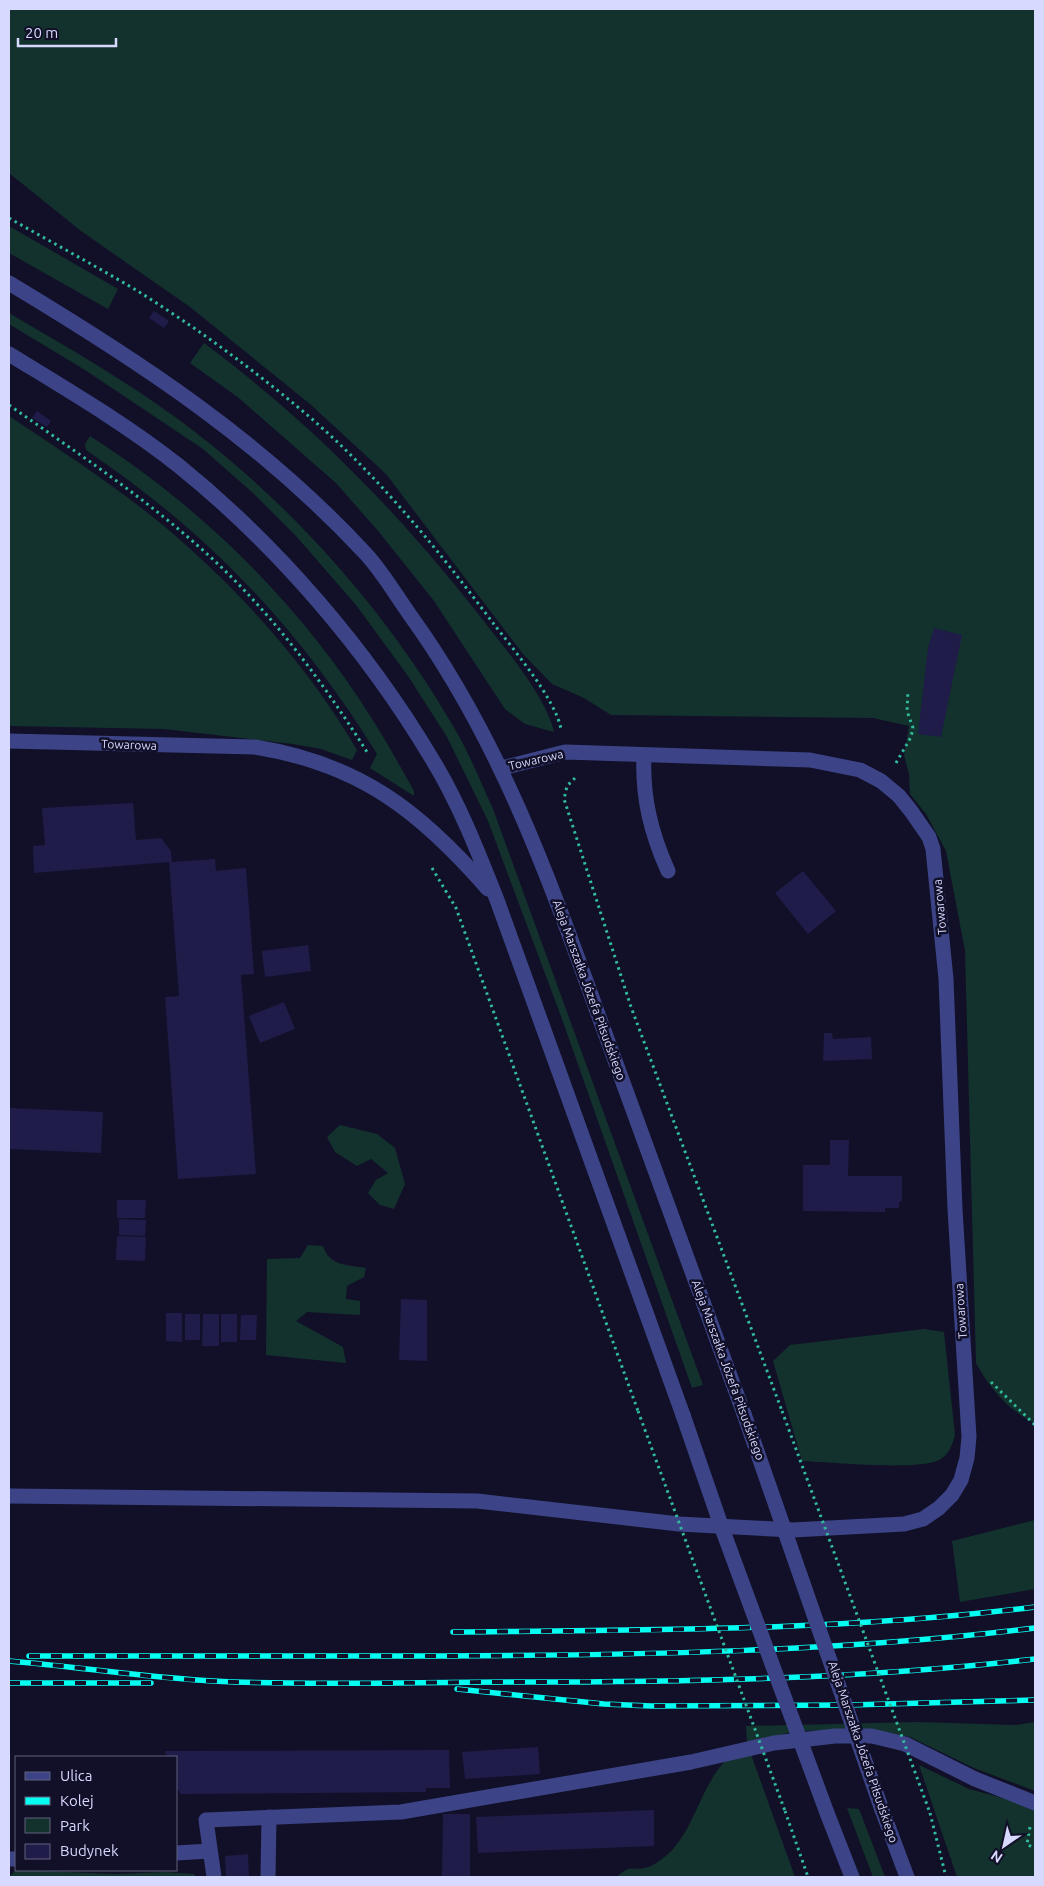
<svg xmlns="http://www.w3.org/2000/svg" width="1044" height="1886" font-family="Ubuntu,sans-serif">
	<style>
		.green { fill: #13322d }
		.building { fill: #1f1c49 }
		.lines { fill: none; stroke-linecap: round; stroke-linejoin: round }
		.path { stroke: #31ba9e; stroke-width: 3; stroke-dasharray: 2.5 4; stroke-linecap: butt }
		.minor { stroke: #3c4487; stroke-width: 15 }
		.rail-casing { stroke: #06fdf2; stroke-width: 5.5 }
		.rail { stroke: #111028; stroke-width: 4; stroke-dasharray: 11; stroke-linecap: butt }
		.path-bridge { stroke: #31ba9e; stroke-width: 3; stroke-dasharray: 2.5 4; stroke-linecap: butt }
		.minor-bridge { stroke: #3c4487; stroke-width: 15 }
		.labels { text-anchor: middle; stroke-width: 5; stroke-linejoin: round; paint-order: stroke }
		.street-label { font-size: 12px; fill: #d8d9ff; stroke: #111028 }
	</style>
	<rect width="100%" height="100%" fill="#111028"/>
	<g class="green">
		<path d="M9,9H1035V1423C1009,1411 990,1389 976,1363L965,951L946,851L926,814L910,794L909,774L904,755L909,726L873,718L611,715L584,698L552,684L523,654L386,474L310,404L190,307L81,231L9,173Z"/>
		<path d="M9,226L118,289L108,309L9,253Z"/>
		<path d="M9,313C79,354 151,395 214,447C310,525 394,623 456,731C470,755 481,783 493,809L703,1385L692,1388L562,1019L488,821L447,737L408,676L356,605L296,536L253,493L203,449L85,370L9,324Z"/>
		<path d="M204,343C319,429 406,520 493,633C513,658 548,702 554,732L525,724L505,709L434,601L379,532L336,483L239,398L190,363Z"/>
		<path d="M9,416C69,456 133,497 187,546C252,604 313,674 357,750L352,760L321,749L293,744L164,729L9,726Z"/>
		<path d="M90,436C203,508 303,607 374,722C388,744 401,768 414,791V796L370,768L377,754C298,627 210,534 86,450L85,444Z"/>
		<path d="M340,1125L377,1134L395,1148L405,1184L394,1209L380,1205L368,1193L376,1180L388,1173L371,1159L357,1166L335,1152L327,1137Z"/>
		<path d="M308,1245L323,1246C329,1266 348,1265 366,1268L364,1277L347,1286L346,1299L360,1301V1315L307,1312L296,1321L343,1347L346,1363L266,1355L267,1259L300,1258Z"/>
		<path d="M924,1329L944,1332L955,1435C952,1445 949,1455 939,1460C918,1471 829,1462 802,1461L773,1361L790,1345Z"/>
		<path d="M1035,1520V1589L960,1602L952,1541Z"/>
		<path d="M917,1722L1016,1725L1035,1722V1791L974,1768L910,1737L869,1729L797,1731L747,1742L746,1726Z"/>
		<path d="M748,1746L795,1877H617C631,1863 633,1872 648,1867C655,1865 668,1855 673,1849C701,1818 705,1762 748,1746Z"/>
		<path d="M919,1765L969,1789L1021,1803L1029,1809L1035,1810V1877H957Z"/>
		<path d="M847,1808L859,1809L885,1877H873Z"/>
		<path d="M16,1870L116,1874L165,1872L194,1874L196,1877H9Z"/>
	</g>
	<g class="building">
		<path d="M154,311L169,321L164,328L149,318Z"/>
		<path d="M37,411L51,421L47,427L32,418Z"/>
		<path d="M934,628L962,635L941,737L918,734L928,648Z"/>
		<path d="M133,803L136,840L161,838L171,851L172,862L215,859L216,871L246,868L254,974L241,975L256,1174L178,1179L165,997L179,996L169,862L34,873L33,846L45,845L42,808Z"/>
		<path d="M803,871L836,911L808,934L775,893Z"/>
		<path d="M308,945L311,971L265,977L262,951Z"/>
		<path d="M284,1002L295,1029L260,1043L249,1016Z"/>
		<path d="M824,1033H832L833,1039L871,1037L872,1059L823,1061Z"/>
		<path d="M9,1108L103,1112L101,1153L9,1149Z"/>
		<path d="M830,1140H849L848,1176H902V1201L899,1202V1208H885V1212L803,1211V1165H830Z"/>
		<path d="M117,1200H146L145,1218H117Z"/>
		<path d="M119,1219L146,1220L145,1236L119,1235Z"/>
		<path d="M117,1236L146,1237L145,1261L116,1260Z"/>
		<path d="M401,1299L427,1300V1361L399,1360Z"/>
		<path d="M166,1313H182V1342L166,1341Z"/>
		<rect x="185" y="1314" width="15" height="26"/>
		<path d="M203,1314H219V1346H202Z"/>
		<rect x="221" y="1314" width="16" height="28"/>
		<path d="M241,1315H257L256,1340H240Z"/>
		<path d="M538,1747L540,1774L465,1779L462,1752Z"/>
		<path d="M449,1750L450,1788H426V1792L180,1794L179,1790H176V1757H166L165,1751H179Z"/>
		<path d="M654,1810V1846L478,1853L476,1817Z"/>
		<path d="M443,1814H470V1877H442Z"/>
		<path d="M248,1854L249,1877H226L225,1856Z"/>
	</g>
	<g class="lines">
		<g class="path">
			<path d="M9,218C51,242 94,265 136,290C197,328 257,372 312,419C381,479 439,551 493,623C513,649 555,698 561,729"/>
			<path d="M9,405C73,450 138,493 197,545C265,604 319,676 367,752"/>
			<path d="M896,763L911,737L913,728L907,711L908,691"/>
			<path d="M575,778L567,786L564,799L631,1007L782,1411"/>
			<path d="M432,868L456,908L638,1411"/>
			<path d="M991,1382L1035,1425"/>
			<path d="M785,1811L808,1877"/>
			<path d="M930,1813L946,1877"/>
			<path d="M1030,1827L1027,1844L1035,1849"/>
		</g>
		<g class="minor">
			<path d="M9,283C139,361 260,440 365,553C382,571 395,594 410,615C501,741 550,881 602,1025C649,1155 697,1284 744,1414"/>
			<path d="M9,354C66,389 126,424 179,466C278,546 367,650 432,759C459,803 478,852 497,900L683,1415"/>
			<path d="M9,741L255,747C360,764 420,811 488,889"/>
			<path d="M644,755C642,797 651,833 668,871"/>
			<path d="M9,1496L477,1501L679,1524L793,1530L904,1524L923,1519L939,1508L952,1495L961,1480L967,1458L969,1437L955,1209L946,979L933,849L929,837L911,811L899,796L881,781L860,770L810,760L565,752L502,768"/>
			<path d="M882,1810L907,1877"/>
			<path d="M827,1813L852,1877"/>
			<path d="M176,1853L210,1851"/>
			<path d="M9,1859H16"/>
			<path d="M214,1877L206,1820L401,1812L691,1762L774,1743L835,1736H872L905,1744L975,1779L1035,1803"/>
			<path d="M268,1877L269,1817"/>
		</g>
		<defs>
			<g id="rail">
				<path d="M453,1632C648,1630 842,1631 1035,1607"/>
				<path d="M29,1656C167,1656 306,1656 444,1656C641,1655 839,1652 1035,1628"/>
				<path d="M9,1661C84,1667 159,1680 235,1682C328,1685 421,1682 514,1682C688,1682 862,1679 1035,1659"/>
				<path d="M9,1683H151"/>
				<path d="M457,1689L604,1704L651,1706L849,1705L1035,1700"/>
			</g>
		</defs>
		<use href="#rail" class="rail-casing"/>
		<use href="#rail" class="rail"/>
		<g class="path-bridge">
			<path d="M638,1411L785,1811"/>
			<path d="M782,1411L930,1813"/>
		</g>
		<g class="minor-bridge">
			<path d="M744,1414L882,1810"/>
			<path d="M683,1415L723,1531L827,1813"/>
		</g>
	</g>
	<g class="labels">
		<g class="street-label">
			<text transform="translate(129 745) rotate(2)" y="4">Towarowa</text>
			<text transform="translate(536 760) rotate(-13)" y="4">Towarowa</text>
			<text transform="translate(940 907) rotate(-95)" y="4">Towarowa</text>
			<text transform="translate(589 990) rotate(70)" y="4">Aleja Marszałka Józefa Piłsudskiego</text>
			<text transform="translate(961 1311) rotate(-94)" y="4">Towarowa</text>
			<text transform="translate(728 1370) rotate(70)" y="4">Aleja Marszałka Józefa Piłsudskiego</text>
			<text transform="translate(863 1752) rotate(71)" y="4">Aleja Marszałka Józefa Piłsudskiego</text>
		</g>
	</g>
	<rect width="1044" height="1886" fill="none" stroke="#d8d9ff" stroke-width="20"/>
	<rect x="15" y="1756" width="162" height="115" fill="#111028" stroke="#61607e"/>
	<rect x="25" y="1772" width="25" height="8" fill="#3c4487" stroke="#61607e"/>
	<text x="60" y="1781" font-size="15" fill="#d8d9ff">Ulica</text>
	<rect x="25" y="1797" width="25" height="8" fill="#06fdf2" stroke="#61607e"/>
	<text x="60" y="1806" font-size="15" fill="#d8d9ff">Kolej</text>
	<rect x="25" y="1818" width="25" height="15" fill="#13322d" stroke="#61607e"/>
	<text x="60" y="1831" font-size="15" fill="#d8d9ff">Park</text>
	<rect x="25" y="1844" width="25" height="15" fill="#1f1c49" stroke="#61607e"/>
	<text x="60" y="1856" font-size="15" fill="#d8d9ff">Budynek</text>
	<g transform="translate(1004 1846) rotate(214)" stroke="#111028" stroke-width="4" paint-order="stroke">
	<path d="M0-4L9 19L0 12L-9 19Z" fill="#d8d9ff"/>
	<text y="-8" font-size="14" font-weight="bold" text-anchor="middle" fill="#d8d9ff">N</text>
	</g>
	<path d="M18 38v8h98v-8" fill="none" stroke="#d8d9ff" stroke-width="2.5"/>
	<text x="25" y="38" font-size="15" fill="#d8d9ff" stroke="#111028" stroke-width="4" paint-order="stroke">20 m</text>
</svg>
